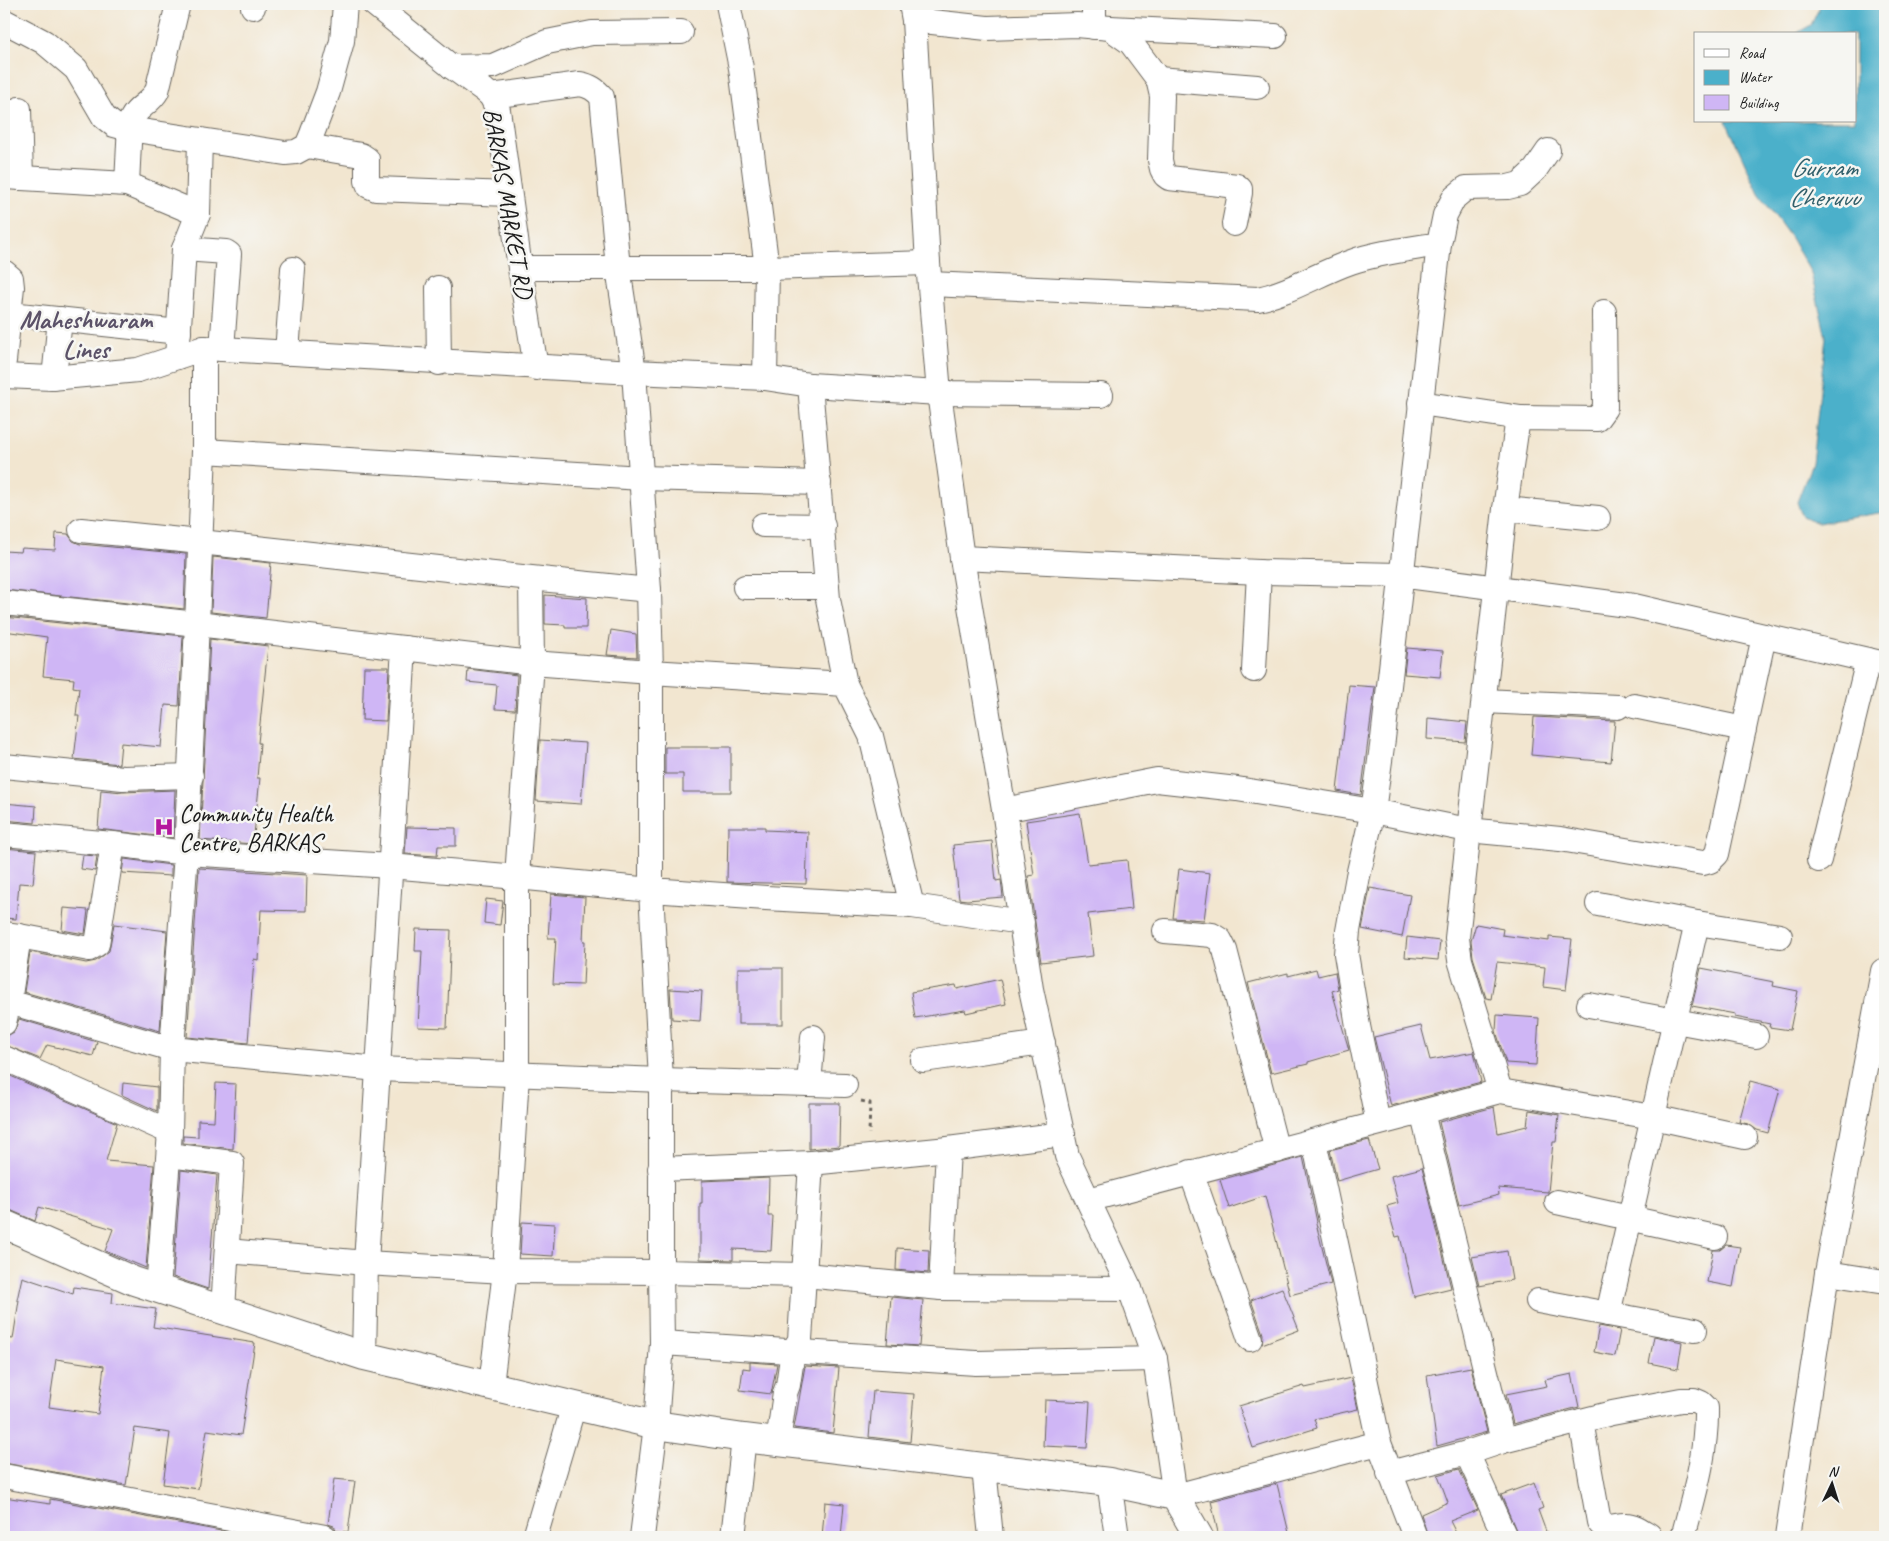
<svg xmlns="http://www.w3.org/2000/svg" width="1889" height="1541" font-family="Caveat,sans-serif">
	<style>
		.water { fill: #4bb0ca; stroke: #346673 }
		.building { fill: #cfb6f5; fill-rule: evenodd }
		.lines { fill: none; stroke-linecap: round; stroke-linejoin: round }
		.street-casing { stroke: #67635b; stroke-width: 26 }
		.secondary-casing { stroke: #67635b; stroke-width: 30 }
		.path { stroke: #67635b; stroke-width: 3; stroke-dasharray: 4 4; stroke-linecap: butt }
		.street { stroke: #fff; stroke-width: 24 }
		.secondary { stroke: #fff; stroke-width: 28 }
		.labels { text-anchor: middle; stroke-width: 5; stroke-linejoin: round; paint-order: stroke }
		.street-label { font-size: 25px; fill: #1c1c1c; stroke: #f6f6f2 }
		.poi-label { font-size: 25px; fill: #1c1c1c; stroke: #f6f6f2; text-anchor: start }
		.water-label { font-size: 26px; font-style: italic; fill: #315f6a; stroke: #f6f6f2 }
		.neighbourhood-label { font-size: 26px; font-weight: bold; fill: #5b5268; stroke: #f6f6f2 }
	</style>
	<rect width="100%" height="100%" fill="#f6f6f2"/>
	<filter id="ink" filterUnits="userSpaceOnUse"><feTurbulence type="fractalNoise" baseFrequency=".02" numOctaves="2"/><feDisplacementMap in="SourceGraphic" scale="10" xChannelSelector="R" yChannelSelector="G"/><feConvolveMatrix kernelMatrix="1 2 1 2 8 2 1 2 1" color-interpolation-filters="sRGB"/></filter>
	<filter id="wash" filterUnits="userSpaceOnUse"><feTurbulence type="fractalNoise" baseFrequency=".0096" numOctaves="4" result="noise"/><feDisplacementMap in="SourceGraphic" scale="20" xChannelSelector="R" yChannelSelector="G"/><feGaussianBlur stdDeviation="1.12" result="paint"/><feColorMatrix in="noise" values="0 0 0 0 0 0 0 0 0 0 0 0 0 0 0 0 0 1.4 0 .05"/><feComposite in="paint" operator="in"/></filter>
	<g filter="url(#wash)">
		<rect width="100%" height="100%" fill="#f2e6d0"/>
		<path class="water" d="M1821,4H1885V512L1818,523L1802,516L1797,502L1812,463L1826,337L1811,273L1791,238L1759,194L1726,121H1855V34H1795L1811,25Z"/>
		<g id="blocks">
			<g class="building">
				<path d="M56,533L68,534L73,541L80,544L186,554L184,609L4,590V551L21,552L22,548L55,550Z"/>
				<path d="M213,557L271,563L266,618L211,612Z"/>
				<path d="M545,595L587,598L586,628H565V625L545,624Z"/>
				<path d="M4,617L183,636L179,706L165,705L161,747L121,743L119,764L74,759L79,716H76L79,688L73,687L74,679L43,676L47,637L4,631Z"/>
				<path d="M611,630L636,634L637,657L607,655Z"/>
				<path d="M210,639L268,646L258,743H260L257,778H260L253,844L200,840Z"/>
				<path d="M1407,648L1443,651L1440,677L1404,674Z"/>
				<path d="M364,667H389L386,721L362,720Z"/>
				<path d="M468,669L517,675L515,710L495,709L497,685L467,682Z"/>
				<path d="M1349,685L1375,687L1361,795L1337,791Z"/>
				<path d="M1534,717L1615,721L1611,762L1531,755Z"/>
				<path d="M1428,718L1467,722L1465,742L1427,739Z"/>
				<path d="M540,740L586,743L581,804L536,801Z"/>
				<path d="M665,747H731V792H683V774H665Z"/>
				<path d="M101,790L123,792L175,790L173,838L98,829Z"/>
				<path d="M4,803L36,806L35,823L4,820Z"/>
				<path d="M1080,813L1088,864L1127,860L1132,909L1088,914L1093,956L1041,962L1028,876L1034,875L1026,821Z"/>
				<path d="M407,827L456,828V846H438L437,856L405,854Z"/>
				<path d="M728,827H765V830L808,832L806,884L727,882Z"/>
				<path d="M992,841L996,881L1001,880L1003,897L967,900L959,899L953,845Z"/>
				<path d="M4,848L36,851L33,884L19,883L16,919L4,918Z"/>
				<path d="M83,855L97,856L95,871L81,869Z"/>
				<path d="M124,859L171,865V876L122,873Z"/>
				<path d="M199,868L307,875L306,911L261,910L258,960L254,959L248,1043L187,1037Z"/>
				<path d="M1179,869L1210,873L1204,920L1173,918Z"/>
				<path d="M1370,888L1410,895L1402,937L1362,929Z"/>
				<path d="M551,894L585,897L583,941H585L583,985L553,984L556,938H548Z"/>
				<path d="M486,899L503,901L500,925L484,923Z"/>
				<path d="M64,908L88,910L85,934L62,930Z"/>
				<path d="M114,924L167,931L160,1031L24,992L30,952L86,963L96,961L109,951Z"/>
				<path d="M1476,924L1503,929L1502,935L1549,941V937L1572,939L1566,990L1543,987L1545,967L1497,962L1491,999L1486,998L1473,957L1471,941Z"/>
				<path d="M416,929L451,930L447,1028L418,1027L422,951H415Z"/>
				<path d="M1407,937L1440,941L1438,960L1405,957Z"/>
				<rect x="738" y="968" width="45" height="56"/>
				<path d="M1701,968L1774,982L1773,986L1798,991L1790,1030L1769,1027L1770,1024L1735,1017V1014L1692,1006Z"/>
				<path d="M1316,969L1318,976L1335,972L1338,989L1332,991L1349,1050L1308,1062V1064L1271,1073L1248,983L1288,973V976Z"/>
				<path d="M1000,979L1006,1004L966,1013L965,1010L915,1018L911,992L956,985L957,989Z"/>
				<path d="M670,989L702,991L700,1021L672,1019Z"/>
				<path d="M1497,1015L1539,1018L1536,1065L1506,1063L1496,1031Z"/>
				<path d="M19,1019L97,1042L93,1056L47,1045L40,1059L5,1045L7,1036L14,1032Z"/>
				<path d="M1421,1026L1430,1060L1474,1052L1481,1082L1391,1106L1374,1037Z"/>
				<path d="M6,1074L117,1123L106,1161L154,1165L146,1268L105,1251L113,1229L39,1207L35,1221L10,1210L4,1209V1082Z"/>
				<path d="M1750,1081L1780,1089L1768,1133L1757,1130L1748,1124L1739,1122Z"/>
				<path d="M123,1083L157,1087V1111L122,1095Z"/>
				<path d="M216,1083L236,1084L233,1149L183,1143V1136L198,1137V1120L214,1121Z"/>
				<path d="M809,1103H840L839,1146L809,1149Z"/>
				<path d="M1494,1107L1498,1133L1527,1126L1529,1110L1559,1115L1556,1142H1553L1548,1192L1498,1188L1499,1195L1459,1205L1439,1122Z"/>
				<path d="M1369,1140L1378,1169L1337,1181L1330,1150Z"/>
				<path d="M1303,1157L1317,1222L1316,1223L1331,1284L1290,1295L1265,1196L1229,1208L1220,1180Z"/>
				<path d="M1422,1168L1451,1288L1414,1297L1400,1236L1396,1237L1387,1206L1398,1203L1391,1176Z"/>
				<path d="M181,1170L217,1175L208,1289L173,1277Z"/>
				<path d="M769,1178L768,1216H773L771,1251L733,1249V1260L700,1259V1203H702V1181Z"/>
				<path d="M522,1222L555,1224L553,1256L520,1254Z"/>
				<path d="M1726,1245L1740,1247L1733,1287L1707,1282L1713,1250H1720Z"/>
				<path d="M897,1248L929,1250L928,1273L896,1270Z"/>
				<path d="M1507,1251L1512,1280L1479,1286L1472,1257Z"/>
				<path d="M22,1277L73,1294L74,1287L113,1293L112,1303L156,1309L153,1327L255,1343L241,1435L207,1430L198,1489L163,1484L170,1433L135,1428L126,1485L4,1463V1350L6,1338L13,1339L19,1300H17ZM56,1359L104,1366L98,1414L49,1407Z"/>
				<path d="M1282,1288L1299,1330L1262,1344L1263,1334L1251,1300Z"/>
				<path d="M891,1297L923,1300L919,1346L887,1344Z"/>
				<path d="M1599,1326L1620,1330L1615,1356L1594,1352Z"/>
				<path d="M1654,1336L1682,1342L1678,1369L1649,1363Z"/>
				<path d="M750,1362L777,1364L771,1394L740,1390L743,1368L750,1369Z"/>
				<path d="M805,1366L839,1368L833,1433L794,1428Z"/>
				<path d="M1471,1367L1487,1432L1437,1446L1427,1375Z"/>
				<path d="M1572,1374L1579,1407L1513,1424L1506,1394L1547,1386L1545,1380Z"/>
				<path d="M1351,1378L1358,1409L1314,1419L1317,1428L1253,1448L1239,1406L1304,1386L1305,1388Z"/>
				<path d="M873,1391L914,1394L910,1442L869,1437Z"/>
				<path d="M1045,1400L1090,1402L1087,1448L1043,1446Z"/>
				<path d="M1459,1469L1478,1510L1450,1521L1458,1537H1428L1421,1514L1448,1502L1438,1475Z"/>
				<path d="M334,1479L355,1481L348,1532L337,1531L334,1526L328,1524Z"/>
				<path d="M1534,1483L1543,1508L1538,1510L1548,1537H1519L1501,1495Z"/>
				<path d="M1277,1484L1290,1537H1219L1211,1501Z"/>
				<path d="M4,1497L50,1504V1499L253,1537H4Z"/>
				<path d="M825,1502L844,1504L841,1537H822Z"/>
			</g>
		</g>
	</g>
	<g filter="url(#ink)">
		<use href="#blocks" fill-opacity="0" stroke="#67635b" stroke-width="1"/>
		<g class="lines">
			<defs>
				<g id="street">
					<path d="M374,4L452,67L484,90L491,96L498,110L520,268L536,368"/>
					<path d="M728,4L741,68L767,268L765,378"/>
					<path d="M911,4L914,20L928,263L939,393L962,558L1004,810L1031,989L1067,1156L1130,1289L1155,1359L1175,1496L1379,1443L1415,1537"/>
					<path d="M253,7V4"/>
					<path d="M914,20L987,28L1077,25L1110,28L1131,43L1158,79L1162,96L1160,160L1162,169L1165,175L1169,178L1178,179L1237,186L1240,189V193L1234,224"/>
					<path d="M4,21L44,42L76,69L104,117L114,125L129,129L285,153L296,152L307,146L312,134L328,92L342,41L345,4"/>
					<path d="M1094,27V4"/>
					<path d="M1110,28L1275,36"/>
					<path d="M452,67L493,66L547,42L592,33L681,32"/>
					<path d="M1158,79L1257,87"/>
					<path d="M491,96L580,84C590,86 595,89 602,97L618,268L634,372L765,378L810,385L828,599L845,684"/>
					<path d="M19,109L21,178"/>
					<path d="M307,146L361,155L367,159V181L369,186L376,189L509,194"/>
					<path d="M4,177L127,184L130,123C134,108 150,104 157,91L178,4"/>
					<path d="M127,184L198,214L184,249L177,357"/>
					<path d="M198,214L200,140"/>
					<path d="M184,249L226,252L229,254L222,349"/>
					<path d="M520,268H767L928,263"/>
					<path d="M4,272L11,278L12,287L4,361"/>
					<path d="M930,284L1258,299C1291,292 1319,273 1351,262C1379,252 1410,249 1439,244"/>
					<path d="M438,288L439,363"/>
					<path d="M10,314L179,332"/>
					<path d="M204,348L634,372L649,590"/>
					<path d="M287,353L293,269"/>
					<path d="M4,376L52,378L138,370L204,348V451L197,624L4,603"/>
					<path d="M54,378L60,319"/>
					<path d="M810,385L939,393L1101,395"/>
					<path d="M1420,403L1521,418"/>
					<path d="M204,451L642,478L819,483"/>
					<path d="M1505,509L1517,425L1521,418L1597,419L1605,408L1604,312"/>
					<path d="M763,525L823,526"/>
					<path d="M81,530C271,548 460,572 649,590L651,672L845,684L871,736L912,906"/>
					<path d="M962,558L1259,572L1400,575L1634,606L1885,664"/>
					<path d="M531,579L532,663L517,877L651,890L661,1080V1272L805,1275L941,1288L1130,1289"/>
					<path d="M745,587H827"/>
					<path d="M1254,670L1259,572"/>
					<path d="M1484,701L1618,707"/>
					<path d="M1634,706L1744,729"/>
					<path d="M4,766L123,778L191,776"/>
					<path d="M1004,810L1157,780L1237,789L1373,811L1468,830L1560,839L1703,863L1710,861L1717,854L1764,636"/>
					<path d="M4,834L113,844L186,853L390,866L517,877V1075L505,1271L491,1385"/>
					<path d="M1819,860L1868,660"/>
					<path d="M1598,904L1697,923"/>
					<path d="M1165,931L1212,935L1220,940L1225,950L1277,1151"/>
					<path d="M4,934L19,936L9,1002"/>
					<path d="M19,936L89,949L97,944L113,844"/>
					<path d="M1589,1005L1756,1036"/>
					<path d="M4,1023L9,1002L172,1049L170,1132L158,1289"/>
					<path d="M813,1037L809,1084L661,1080L378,1069L172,1049L186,853L197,624L532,663L651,672V890L766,898L912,906L1022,922"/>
					<path d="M4,1058L170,1132"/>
					<path d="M923,1060L1043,1043"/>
					<path d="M809,1084L845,1085"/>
					<path d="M1500,1091L1460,960L1457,938L1505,509L1598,518"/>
					<path d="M1422,1112L1500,1091L1653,1117L1745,1137"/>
					<path d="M1378,1123L1358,1026L1346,954L1348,931L1358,876L1373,811L1383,739L1439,244L1445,215L1454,198L1466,188L1508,187L1520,184L1535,170L1548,151"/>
					<path d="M1314,1141L1379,1443"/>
					<path d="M169,1155L232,1163L223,1310"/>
					<path d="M660,1169L811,1163L948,1149L1063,1134"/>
					<path d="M1191,1172L1250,1339"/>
					<path d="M1088,1200L1422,1112L1503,1441L1467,1453"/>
					<path d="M1557,1202L1715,1237"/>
					<path d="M227,1251L366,1263L505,1271L661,1272L662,1343L656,1425L642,1537"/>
					<path d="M1827,1273L1885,1282"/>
					<path d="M941,1288L948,1149"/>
					<path d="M1538,1301L1695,1330"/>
					<path d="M1608,1314L1697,923L1780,936"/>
					<path d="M662,1343L976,1363L1155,1359"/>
					<path d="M364,1356L366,1263L404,648"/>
					<path d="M1581,1421L1599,1522C1606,1532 1616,1524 1626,1525C1634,1525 1642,1531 1649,1535"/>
					<path d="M1503,1441L1612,1413L1681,1400H1694L1701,1403L1706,1408C1707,1453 1694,1495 1683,1537"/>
					<path d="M778,1442L785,1393L788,1385L793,1351L800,1340L811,1163"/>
					<path d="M984,1468L991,1537"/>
					<path d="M1389,1473L1467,1453L1505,1537"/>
					<path d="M4,1476L325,1537"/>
					<path d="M1109,1482L1117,1537"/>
					<path d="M535,1537L574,1405"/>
					<path d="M733,1537L744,1438"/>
					<path d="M1787,1537L1827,1273L1883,971L1885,972"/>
				</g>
				<path id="secondary" d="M4,1224L134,1281L364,1356L656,1425L744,1438L1109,1482L1175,1496L1199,1537"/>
			</defs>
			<use href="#street" class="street-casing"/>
			<use href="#secondary" class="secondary-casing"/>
			<path class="path" d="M861,1101L870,1103L869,1134"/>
			<use href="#street" class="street"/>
			<use href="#secondary" class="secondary"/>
		</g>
	</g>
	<defs>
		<symbol id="hospital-bare" viewBox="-9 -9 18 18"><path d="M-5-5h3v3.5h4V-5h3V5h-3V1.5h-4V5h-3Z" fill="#b5179e" stroke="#f6f6f2" stroke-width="2.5" paint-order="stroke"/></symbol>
	</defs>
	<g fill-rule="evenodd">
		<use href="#hospital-bare" x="150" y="813" width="28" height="28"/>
	</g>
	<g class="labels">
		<g class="street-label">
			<text transform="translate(509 203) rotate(80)" y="9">BARKAS MARKET RD</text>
		</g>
		<g class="poi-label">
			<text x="179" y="822">Community Health<tspan x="179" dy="29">Centre, BARKAS</tspan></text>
		</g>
		<g class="water-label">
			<text x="1824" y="176">Gurram<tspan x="1824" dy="30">Cheruvu</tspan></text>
		</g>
		<g class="neighbourhood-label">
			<text x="86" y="328">Maheshwaram<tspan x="86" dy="30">Lines</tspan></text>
		</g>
	</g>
	<rect width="1889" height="1541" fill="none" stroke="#f6f6f2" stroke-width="20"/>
	<rect x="1694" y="32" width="162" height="90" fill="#f6f6f2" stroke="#9f9f9c"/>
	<rect x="1704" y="49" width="25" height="8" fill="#ffffff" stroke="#9f9f9c"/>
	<text x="1739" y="58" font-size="15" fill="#1c1c1c">Road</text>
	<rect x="1704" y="70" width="25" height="15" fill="#4bb0ca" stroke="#9f9f9c"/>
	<text x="1739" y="82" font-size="15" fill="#1c1c1c">Water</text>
	<rect x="1704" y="95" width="25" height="15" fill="#cfb6f5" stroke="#9f9f9c"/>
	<text x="1739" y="108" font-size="15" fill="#1c1c1c">Building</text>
	<g transform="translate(1832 1484) rotate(4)" stroke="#f6f6f2" stroke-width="4" paint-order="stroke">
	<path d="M0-4L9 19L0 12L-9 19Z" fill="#1c1c1c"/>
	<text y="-8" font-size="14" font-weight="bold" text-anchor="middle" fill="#1c1c1c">N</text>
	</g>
</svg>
